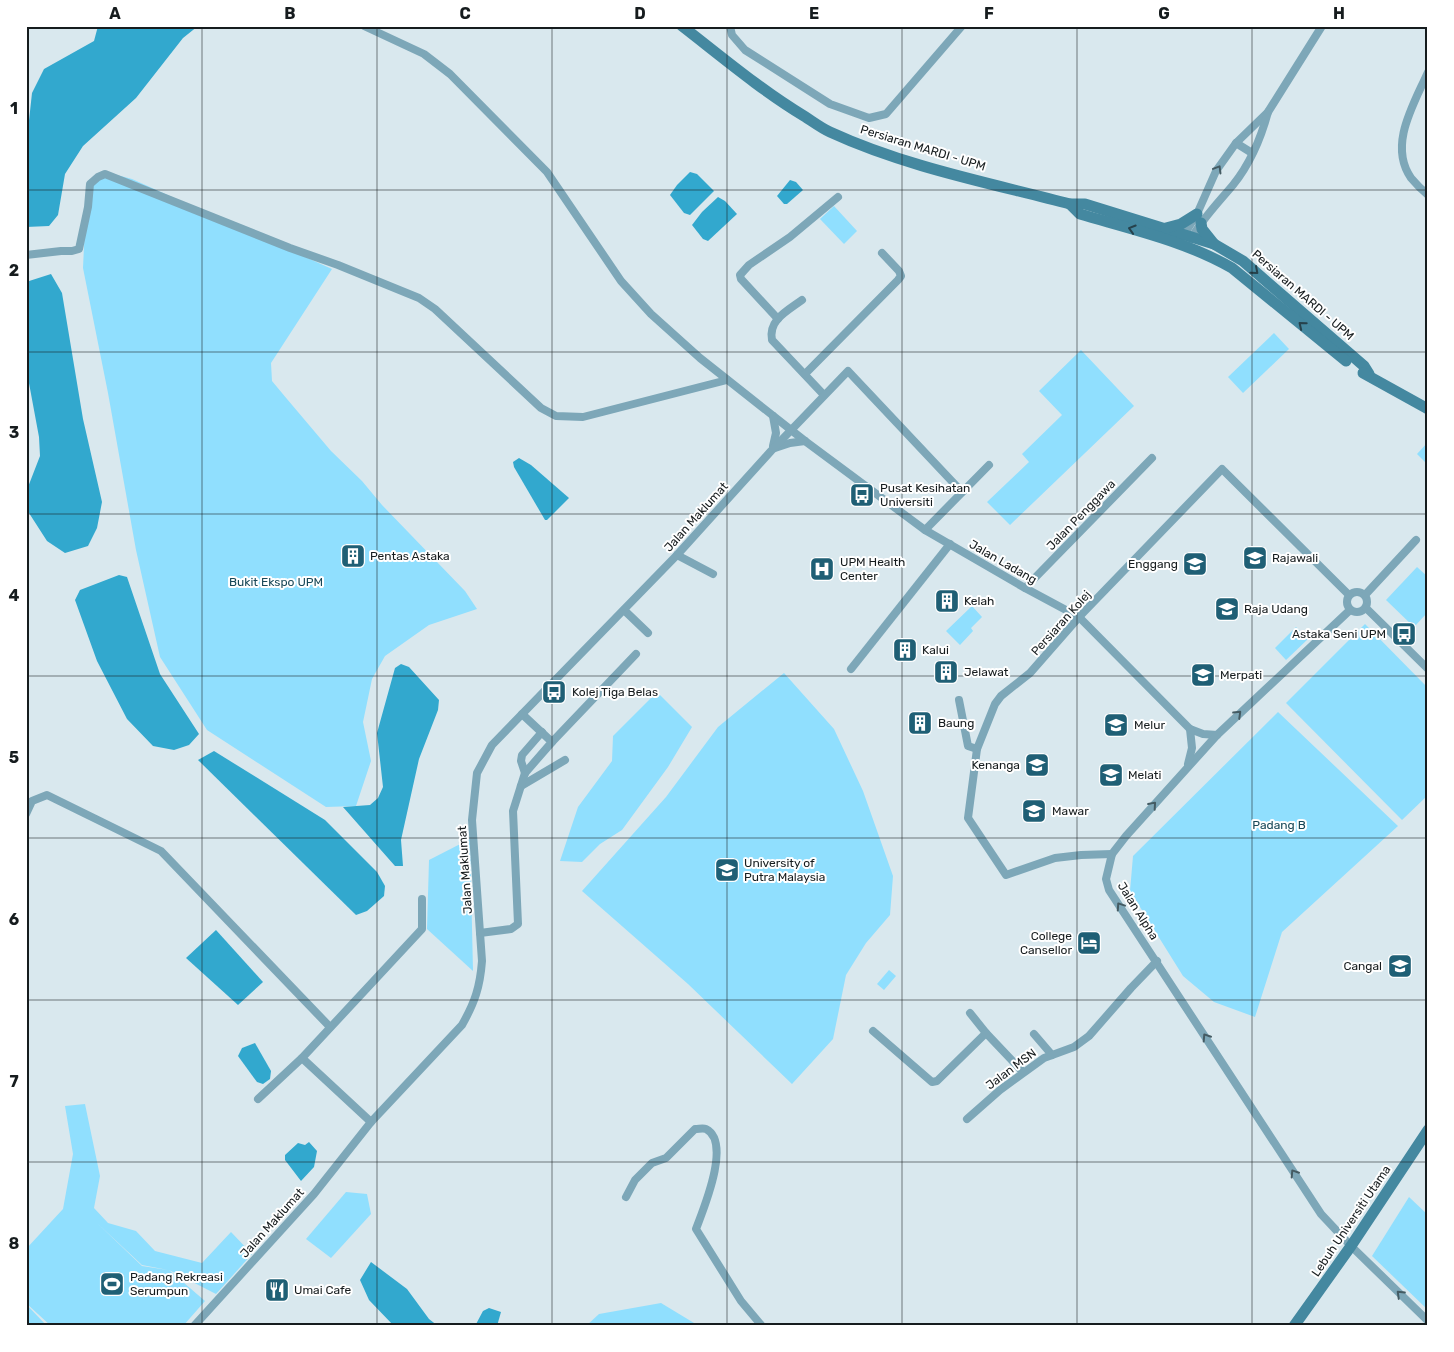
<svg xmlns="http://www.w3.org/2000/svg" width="1454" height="1352" font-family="Rubik,sans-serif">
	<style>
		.green { fill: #90dffe; fill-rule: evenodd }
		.water { fill: #32a8ce }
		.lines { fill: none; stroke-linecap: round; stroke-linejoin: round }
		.street { stroke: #7da7b8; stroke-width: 8 }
		.secondary { stroke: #4488a0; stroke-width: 11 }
		.oneway { stroke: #445b63 }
		.oneway2 { stroke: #26424c }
		.grid { fill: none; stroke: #161c1e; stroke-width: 1; stroke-opacity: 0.55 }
		.labels { text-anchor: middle; stroke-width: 4; stroke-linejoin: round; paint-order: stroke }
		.street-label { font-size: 12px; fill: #161c1e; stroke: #fff }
		.poi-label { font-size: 12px; fill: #161c1e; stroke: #fff; text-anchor: start }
		.park-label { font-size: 12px; fill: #184858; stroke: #fff }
		.neatline { fill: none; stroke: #161c1e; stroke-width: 2 }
		.grid-label { font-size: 16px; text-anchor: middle; font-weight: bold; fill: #161c1e }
	</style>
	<rect width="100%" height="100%" fill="#d9e8ee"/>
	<g class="green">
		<path d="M102,171L132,179L332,269L271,363L272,381L287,399L331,451L362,481L382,505L465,591L477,609L429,625L385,656L372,679L363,722L371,761L356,806L326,807L207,730L160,657L136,550L108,393L83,268L87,182Z"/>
		<path d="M834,206L857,231L844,244L820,219Z"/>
		<path d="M1274,333L1289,349L1243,393L1228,377Z"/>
		<path d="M1081,350L1134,406L1010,525L987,502L1029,462L1022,454L1062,415L1039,391Z"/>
		<path d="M1428,442V465L1417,454Z"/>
		<path d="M1417,567L1428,577V612L1414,627L1386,600Z"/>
		<path d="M972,606L982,617L971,628L973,631L960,645L946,631Z"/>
		<path d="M1365,624L1428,688V795L1402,820L1286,703Z"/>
		<path d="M1296,627L1308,639L1286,660L1275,648Z"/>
		<path d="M784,673L834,729L863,791L893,876L890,915L866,943L846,975L833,1039L792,1084L688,984L582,891L666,797L718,727Z"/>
		<path d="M657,692L692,727L668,767L622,830L600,844L582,862L560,861L578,807L612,761L613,736Z"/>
		<path d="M1278,712L1398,826L1282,932L1255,1017L1214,1002L1183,976L1130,891L1133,856Z"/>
		<path d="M470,839L473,971L427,929L429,860Z"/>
		<path d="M889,970L896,976L884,990L877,984Z"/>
		<path d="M85,1104L100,1176L94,1208L108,1223L136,1231L155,1251L202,1263L231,1232L252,1254L216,1294L169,1270L205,1301L183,1326H51L26,1303V1249L63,1209L73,1154L65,1106ZM97,1223L142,1265L168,1270L142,1266Z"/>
		<path d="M346,1192L367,1194L371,1214L331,1258L306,1239Z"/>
		<path d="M1409,1197L1428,1215V1310L1372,1256Z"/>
		<path d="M661,1303L699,1326H586L599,1314Z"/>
		<path d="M26,1304L47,1326H31L26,1318Z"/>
	</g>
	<g class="water">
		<path d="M98,26H198L183,38L136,98L83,146L65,174L58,215L49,226L26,227V148L32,93L44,69L94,41Z"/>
		<path d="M690,172L697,174L714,191L690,215L684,213L670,195L677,185Z"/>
		<path d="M790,180L796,182L803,190L787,204H784L777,196Z"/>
		<path d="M718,197L725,201L737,214L708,241L703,239L692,225L702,212Z"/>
		<path d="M51,274L62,293L83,419L102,502L97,528L88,546L65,553L47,541L29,513L28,487L40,456L39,437L26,367V282Z"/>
		<path d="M519,458L531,465L569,498L547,520H545L514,467L513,462Z"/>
		<path d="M119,575L127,577L160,674L199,734L189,745L174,750L153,746L127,719L97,661L75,600L80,590Z"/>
		<path d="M401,664L409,667L439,700L438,710L419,759L401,840L403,866H395L343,807L370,805L378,798L383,787L377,733L395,668Z"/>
		<path d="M214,751L325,820L377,872L385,886L384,896L367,911L356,915L198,760Z"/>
		<path d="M216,930L263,982L238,1005L186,958Z"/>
		<path d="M255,1043L271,1071L270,1079L263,1084L257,1082L238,1056L242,1048Z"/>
		<path d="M309,1142L317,1151L314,1167L301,1181L285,1160V1155L298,1143L305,1145Z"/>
		<path d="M371,1262L407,1289L429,1319L438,1326H394L369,1300L360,1280Z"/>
		<path d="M489,1308L501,1312L497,1326H475L483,1311Z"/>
	</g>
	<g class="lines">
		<g class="street">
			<path d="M364,26L424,54L450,74L547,172L621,281L651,314L700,358L805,441L925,530L1025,588L1079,617L1190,729L1203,734L1217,735"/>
			<path d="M730,26L732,35L745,50L830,104L869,118L886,114L962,26"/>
			<path d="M1428,72C1414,104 1388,145 1411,178C1416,184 1422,190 1428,195"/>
			<path d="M1236,143L1252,153"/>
			<path d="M1182,238L1197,214L1216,171L1236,143L1268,112L1322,26"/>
			<path d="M1191,239C1202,219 1218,203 1233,185C1250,164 1261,138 1268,112"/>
			<path d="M26,255L61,251H72L79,249L88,207L90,184L98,177L105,174L290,248L338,265L419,298L435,309L541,408L556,416L583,417L727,380"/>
			<path d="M802,300C787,311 768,320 772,340L823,394"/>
			<path d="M778,319L741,279L740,275L749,265L790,237L838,197"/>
			<path d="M805,374L898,280L901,276L899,271L882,253"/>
			<path d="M773,446L776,433L773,416"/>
			<path d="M775,448L790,443L805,441"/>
			<path d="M925,530L989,465"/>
			<path d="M677,555L713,574"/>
			<path d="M1025,588L1152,458"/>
			<circle cx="1357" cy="602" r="10"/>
			<path d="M1365,595L1416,540"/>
			<path d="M1366,608L1428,669"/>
			<path d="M624,610L648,633"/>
			<path d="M1350,610L1217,735L1126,836L1112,854L1106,879L1109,890L1321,1214L1351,1246L1428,1321"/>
			<path d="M851,669L950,544"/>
			<path d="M959,700L968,746L977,749"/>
			<path d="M552,742L636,654"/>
			<path d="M1188,764L1192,748L1190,729"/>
			<path d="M525,773L521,761L522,755L542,732"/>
			<path d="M521,786L565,760"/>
			<path d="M26,814L32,801L47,795L161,851L330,1027"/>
			<path d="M1112,854L1081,855L1055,858L1006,875L968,818L977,749L995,704L1001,696L1030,673L1079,617L1222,469L1349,595"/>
			<path d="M480,933L511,929L518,924L513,811L525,773L552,742L522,714"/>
			<path d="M970,1013L986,1033L1023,1072"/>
			<path d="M873,1031L932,1082L937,1081L986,1033"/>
			<path d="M1034,1034L1052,1055"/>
			<path d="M302,1058L371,1122"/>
			<path d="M258,1099L302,1058L422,929V899"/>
			<path d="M967,1119L1000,1090L1044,1058L1074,1047L1089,1036L1131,988L1157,961"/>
			<path d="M626,1197L635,1180L652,1163L666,1158L695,1129C699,1129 703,1128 706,1129C732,1142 703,1210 696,1229L741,1301L762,1326"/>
			<path d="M194,1326L314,1194L371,1122L462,1025C475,1002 480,987 482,961L472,820L477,773L492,745L677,555L771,451L848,371L962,492"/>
		</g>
		<g class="secondary">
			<path d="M682,26C722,57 761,90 804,116C812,121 821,128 830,132C906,167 990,183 1070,204H1085L1214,244L1243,261L1364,366L1369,374"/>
			<path d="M1070,204L1080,214C1131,229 1185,241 1232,268L1346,361"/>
			<path d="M1201,223L1202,229L1214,244"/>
			<path d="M1166,228L1181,224L1197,214"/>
			<path d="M1363,373L1428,409"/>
			<path d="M1294,1326L1351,1246L1428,1130"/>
		</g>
	</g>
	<defs><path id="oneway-chevron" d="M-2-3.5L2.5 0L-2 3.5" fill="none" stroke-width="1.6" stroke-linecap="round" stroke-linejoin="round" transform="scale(1.25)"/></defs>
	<g class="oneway">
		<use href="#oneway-chevron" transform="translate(1218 169) rotate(-59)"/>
		<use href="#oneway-chevron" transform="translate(1238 714) rotate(-44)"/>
		<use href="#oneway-chevron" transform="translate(1153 805) rotate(-49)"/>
		<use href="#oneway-chevron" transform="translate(1120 906) rotate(-124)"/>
		<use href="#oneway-chevron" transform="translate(1206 1037) rotate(-123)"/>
		<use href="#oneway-chevron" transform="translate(1294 1173) rotate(-123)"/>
		<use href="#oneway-chevron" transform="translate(1400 1294) rotate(-136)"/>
	</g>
	<g class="oneway2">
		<use href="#oneway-chevron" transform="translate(1132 229) rotate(-163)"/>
		<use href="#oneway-chevron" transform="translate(1255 271) rotate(41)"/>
		<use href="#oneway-chevron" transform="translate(1302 325) rotate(-141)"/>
	</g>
	<path class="grid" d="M202,26V1326M377,26V1326M552,26V1326M727,26V1326M902,26V1326M1077,26V1326M1252,26V1326M26,190H1428M26,352H1428M26,514H1428M26,676H1428M26,838H1428M26,1000H1428M26,1162H1428"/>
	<defs>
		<symbol id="bus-square" viewBox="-11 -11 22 22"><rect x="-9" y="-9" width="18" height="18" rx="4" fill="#1f5f75" stroke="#fff"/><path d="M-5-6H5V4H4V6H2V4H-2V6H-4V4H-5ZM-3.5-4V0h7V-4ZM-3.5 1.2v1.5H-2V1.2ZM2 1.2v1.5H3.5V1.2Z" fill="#fff"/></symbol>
		<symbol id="building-square" viewBox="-11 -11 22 22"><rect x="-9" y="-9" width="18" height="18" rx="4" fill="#1f5f75" stroke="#fff"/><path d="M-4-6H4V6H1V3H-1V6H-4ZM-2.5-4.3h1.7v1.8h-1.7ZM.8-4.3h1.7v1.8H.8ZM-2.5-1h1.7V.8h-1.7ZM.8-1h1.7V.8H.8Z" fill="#fff"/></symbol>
		<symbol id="university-square" viewBox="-11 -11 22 22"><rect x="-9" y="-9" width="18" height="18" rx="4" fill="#1f5f75" stroke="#fff"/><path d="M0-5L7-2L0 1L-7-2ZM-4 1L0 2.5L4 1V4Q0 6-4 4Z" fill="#fff"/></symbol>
		<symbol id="hospital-square" viewBox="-11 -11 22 22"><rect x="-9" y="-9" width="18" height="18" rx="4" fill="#1f5f75" stroke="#fff"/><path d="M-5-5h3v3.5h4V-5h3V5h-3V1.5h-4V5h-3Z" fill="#fff"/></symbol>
		<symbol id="hotel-square" viewBox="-11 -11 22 22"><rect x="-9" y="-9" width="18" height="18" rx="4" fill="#1f5f75" stroke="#fff"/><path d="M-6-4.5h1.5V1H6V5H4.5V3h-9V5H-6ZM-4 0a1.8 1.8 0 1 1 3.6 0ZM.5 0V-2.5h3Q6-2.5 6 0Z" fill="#fff"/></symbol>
		<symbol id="stadium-square" viewBox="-11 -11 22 22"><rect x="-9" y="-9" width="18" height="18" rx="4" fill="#1f5f75" stroke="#fff"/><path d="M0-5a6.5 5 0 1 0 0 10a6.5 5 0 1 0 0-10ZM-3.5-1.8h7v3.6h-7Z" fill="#fff"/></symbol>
		<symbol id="restaurant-square" viewBox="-11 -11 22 22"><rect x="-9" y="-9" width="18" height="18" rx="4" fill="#1f5f75" stroke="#fff"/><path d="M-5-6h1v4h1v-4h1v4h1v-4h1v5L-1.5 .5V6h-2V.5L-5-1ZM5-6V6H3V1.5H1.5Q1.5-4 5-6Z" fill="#fff"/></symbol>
	</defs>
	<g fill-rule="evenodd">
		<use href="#bus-square" x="848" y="481" width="28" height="28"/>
		<use href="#building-square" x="339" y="542" width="28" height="28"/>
		<use href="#university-square" x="1241" y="544" width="28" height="28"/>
		<use href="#university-square" x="1181" y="550" width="28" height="28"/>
		<use href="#hospital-square" x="808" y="555" width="28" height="28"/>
		<use href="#building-square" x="933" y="587" width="28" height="28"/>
		<use href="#university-square" x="1213" y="595" width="28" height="28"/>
		<use href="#bus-square" x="1390" y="620" width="28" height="28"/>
		<use href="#building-square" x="891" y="636" width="28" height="28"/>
		<use href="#building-square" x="932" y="658" width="28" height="28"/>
		<use href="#university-square" x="1189" y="661" width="28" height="28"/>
		<use href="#bus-square" x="540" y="678" width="28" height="28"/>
		<use href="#building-square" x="906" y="709" width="28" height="28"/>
		<use href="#university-square" x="1102" y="711" width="28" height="28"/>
		<use href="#university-square" x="1023" y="751" width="28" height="28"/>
		<use href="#university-square" x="1097" y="761" width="28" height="28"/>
		<use href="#university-square" x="1020" y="797" width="28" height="28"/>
		<use href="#university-square" x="713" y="856" width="28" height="28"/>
		<use href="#hotel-square" x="1075" y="929" width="28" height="28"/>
		<use href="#university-square" x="1386" y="952" width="28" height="28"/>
		<use href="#stadium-square" x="98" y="1270" width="28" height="28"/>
		<use href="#restaurant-square" x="263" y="1276" width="28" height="28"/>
	</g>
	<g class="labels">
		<g class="street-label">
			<text transform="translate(923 148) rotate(17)" y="4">Persiaran MARDI - UPM</text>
			<text transform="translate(1303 295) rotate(41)" y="4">Persiaran MARDI - UPM</text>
			<text transform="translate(1081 515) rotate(-46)" y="4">Jalan Penggawa</text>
			<text transform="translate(696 517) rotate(-48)" y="4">Jalan Maklumat</text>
			<text transform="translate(1003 562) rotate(30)" y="4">Jalan Ladang</text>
			<text transform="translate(1061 623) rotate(-48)" y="4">Persiaran Kolej</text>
			<text transform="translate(465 870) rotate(-94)" y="4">Jalan Maklumat</text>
			<text transform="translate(1138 911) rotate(58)" y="4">Jalan Alpha</text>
			<text transform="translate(1011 1069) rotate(-37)" y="4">Jalan MSN</text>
			<text transform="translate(1351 1221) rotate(-56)" y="4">Lebuh Universiti Utama</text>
			<text transform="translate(272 1223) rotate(-48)" y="4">Jalan Maklumat</text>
		</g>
		<g class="poi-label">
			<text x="880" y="492">Pusat Kesihatan<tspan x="880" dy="14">Universiti</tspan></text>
			<text x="370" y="560">Pentas Astaka</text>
			<text x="1272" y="562">Rajawali</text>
			<text x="840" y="566">UPM Health<tspan x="840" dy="14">Center</tspan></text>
			<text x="1178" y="568" text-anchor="end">Enggang</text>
			<text x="964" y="605">Kelah</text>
			<text x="1244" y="613">Raja Udang</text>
			<text x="1386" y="638" text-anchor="end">Astaka Seni UPM</text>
			<text x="922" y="654">Kalui</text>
			<text x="964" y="676">Jelawat</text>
			<text x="1220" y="679">Merpati</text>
			<text x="572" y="696">Kolej Tiga Belas</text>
			<text x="938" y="727">Baung</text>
			<text x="1134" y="729">Melur</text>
			<text x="1020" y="769" text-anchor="end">Kenanga</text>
			<text x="1128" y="779">Melati</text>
			<text x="1052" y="815">Mawar</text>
			<text x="744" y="867">University of<tspan x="744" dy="14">Putra Malaysia</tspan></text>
			<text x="1072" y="940" text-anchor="end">College<tspan x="1072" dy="14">Cansellor</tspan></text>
			<text x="1382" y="970" text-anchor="end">Cangal</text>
			<text x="130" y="1281">Padang Rekreasi<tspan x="130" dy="14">Serumpun</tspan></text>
			<text x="294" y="1294">Umai Cafe</text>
		</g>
		<g class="park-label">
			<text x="276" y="586">Bukit Ekspo UPM</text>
			<text x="1279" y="829">Padang B</text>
		</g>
	</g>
	<rect width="1454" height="1352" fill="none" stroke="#ffffff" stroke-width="55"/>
	<rect x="28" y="28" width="1398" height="1296" class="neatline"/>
	<g class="grid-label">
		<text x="115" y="19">A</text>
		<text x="290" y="19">B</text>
		<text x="465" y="19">C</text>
		<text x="640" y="19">D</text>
		<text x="814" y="19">E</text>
		<text x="989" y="19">F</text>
		<text x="1164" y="19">G</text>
		<text x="1339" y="19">H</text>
		<text x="14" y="114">1</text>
		<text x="14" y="276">2</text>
		<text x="14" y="438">3</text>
		<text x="14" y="601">4</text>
		<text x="14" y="763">5</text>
		<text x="14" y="925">6</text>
		<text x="14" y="1087">7</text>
		<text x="14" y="1249">8</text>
	</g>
</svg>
